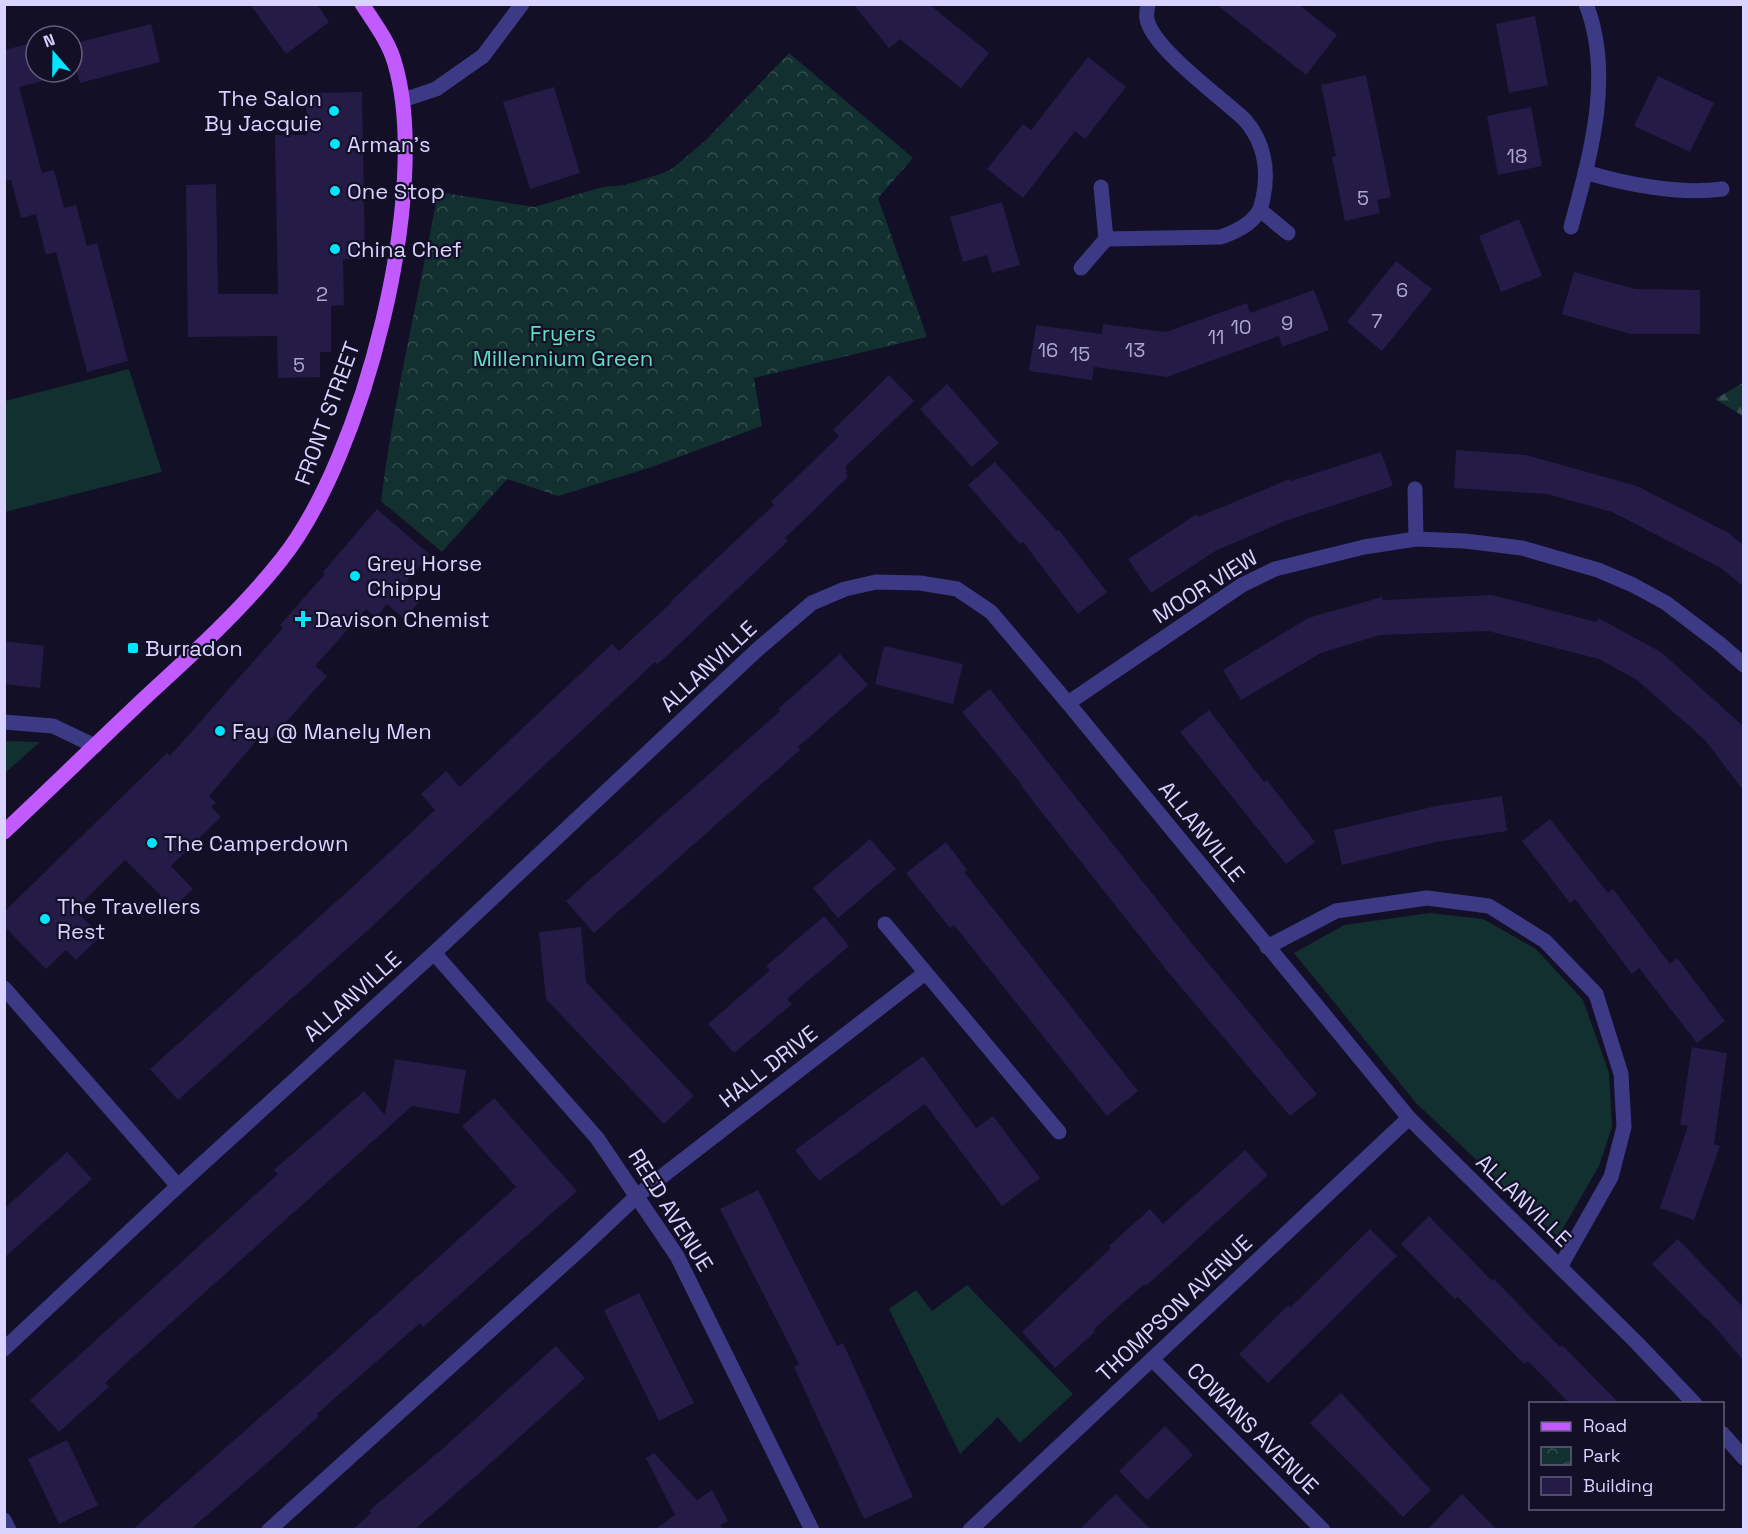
<svg xmlns="http://www.w3.org/2000/svg" width="1748" height="1534" font-family="'Space Grotesk',sans-serif">
	<style>
		.green { fill: #12302f }
		.forest { fill: url(#forest-firs) }
		.park { fill: url(#park-crowns) }
		.building { fill: #241b47 }
		.lines { fill: none; stroke-linecap: round; stroke-linejoin: round }
		.minor { stroke: #3d3a85; stroke-width: 15 }
		.major { stroke: #c25bff; stroke-width: 15 }
		.poi-dot { fill: #00e5ff; stroke: #130f26; stroke-width: 2 }
		.labels { text-anchor: middle; stroke-width: 4.5; stroke-linejoin: round; paint-order: stroke }
		.number-label { font-size: 20px; fill: #aca6d1 }
		.poi-label { font-size: 22px; fill: #d9d4ff; stroke: #130f26; text-anchor: start }
		.park-label { font-size: 22px; fill: #5fe0c0; stroke: #130f26 }
		.street-label { font-size: 22px; fill: #d9d4ff; stroke: #130f26 }
	</style>
	<defs>
		<pattern id="forest-firs" width="22" height="20" patternUnits="userSpaceOnUse" patternTransform="scale(1.5)"><rect width="22" height="20" fill="#12302f"/><path d="M5 1l3.5 6h-7zM16 11l3.5 6h-7z" fill="#344d4e"/></pattern>
		<pattern id="park-crowns" width="20" height="18" patternUnits="userSpaceOnUse" patternTransform="scale(1.5)"><rect width="20" height="18" fill="#12302f"/><path d="M2 6a3 3 0 1 1 6 0M12 15a3 3 0 1 1 6 0" fill="none" stroke="#344d4e"/></pattern>
	</defs>
	<rect width="100%" height="100%" fill="#130f26"/>
	<g class="green">
		<path d="M129,369L162,472L5,512V401Z"/>
		<path d="M5,741L40,742L5,773Z"/>
		<path d="M1430,913L1483,919L1536,949L1583,1000L1609,1073L1612,1127L1599,1166L1558,1237L1416,1103L1294,953L1344,925Z"/>
		<path d="M967,1285L1073,1394L1020,1443L998,1417L960,1454L889,1309L916,1290L932,1311Z"/>
	</g>
	<path class="forest" d="M1743,383V416L1715,399Z"/>
	<path class="park" d="M789,53L913,158L878,198L927,337L754,378L762,426L652,467L558,496L507,479L442,552L381,501C394,397 419,295 438,192L534,207L603,187L625,185L663,173L673,168L706,140Z"/>
	<g class="building">
		<path d="M250,4H317L329,22L286,54Z"/>
		<path d="M853,4H929L989,53L961,88L900,39L889,48Z"/>
		<path d="M1216,4H1298L1337,35L1306,75Z"/>
		<path d="M1535,16L1548,85L1509,93L1496,24Z"/>
		<path d="M151,24L160,62L80,83L77,72L19,87L42,173L54,170L64,208L76,205L87,246L97,243L128,361L87,372L56,252L46,255L36,214L21,218L11,180L4,181V50L36,42V72H72V44Z"/>
		<path d="M1088,57L1126,87L1085,139L1075,131L1023,198L987,169L1023,124L1031,130Z"/>
		<path d="M1366,75L1391,197L1377,200L1380,213L1345,221L1332,157L1336,156L1321,85Z"/>
		<path d="M1658,76L1714,103L1690,152L1634,126Z"/>
		<path d="M554,87L580,173L530,189L503,102Z"/>
		<path d="M362,92L365,259H343L344,305L331,306V352H320V377L278,378L277,336L188,337L186,185L216,184L218,294H278L275,135H307L306,93Z"/>
		<path d="M1531,107L1542,166L1498,175L1487,116Z"/>
		<path d="M1002,202L1020,265L992,273L987,255L963,262L950,217Z"/>
		<path d="M1519,219L1542,276L1501,292L1479,236Z"/>
		<path d="M1396,261L1432,289L1382,351L1347,322Z"/>
		<path d="M1574,272L1635,289L1700,290V334H1630L1562,314Z"/>
		<path d="M1314,290L1329,330L1282,347L1279,336L1167,377L1094,367L1092,380L1029,371L1036,325L1102,334L1103,324L1166,332L1247,303L1250,313Z"/>
		<path d="M889,375L914,401L846,466L847,478L785,538L788,541L657,665L655,662L368,930L178,1100L150,1069L347,892L435,810L421,794L446,771L460,787L612,644L619,651L672,602L671,601L774,505L771,502L839,436L833,430Z"/>
		<path d="M947,384L999,443L972,467L920,409Z"/>
		<path d="M1456,450L1526,455L1637,486L1729,533L1743,545V586L1719,567L1612,512L1547,494L1454,488Z"/>
		<path d="M1381,452L1393,486L1288,520L1217,550L1151,593L1128,559L1197,514L1198,517L1290,479L1291,481Z"/>
		<path d="M995,462L1057,531L1059,530L1107,592L1078,614L1023,542L1020,544L968,485Z"/>
		<path d="M377,509L430,555L407,581L424,596L404,619L387,604L376,618L366,609L315,666L327,676L271,739L263,733L209,796L216,803L211,807L221,817L171,866L193,889L173,908L125,860L75,910L101,936L76,960L66,950L46,969L4,926V912L167,753L170,756L283,628L280,625L325,574L323,572Z"/>
		<path d="M1492,595L1596,622L1598,618L1661,652L1743,726V790L1705,740L1637,680L1599,659L1488,631L1380,635L1321,653L1241,700L1223,670L1308,618L1382,597L1383,600Z"/>
		<path d="M4,641L44,646L40,688L4,684Z"/>
		<path d="M884,646L963,664L953,704L875,684Z"/>
		<path d="M840,654L868,685L798,747L800,750L594,933L566,901L780,711L778,709Z"/>
		<path d="M990,689L1189,940L1317,1094L1290,1116L1168,972L1021,786L1022,785L962,712Z"/>
		<path d="M1209,710L1264,782L1267,780L1315,842L1286,864L1180,732Z"/>
		<path d="M1502,796L1507,831L1436,842L1342,865L1334,830L1436,806Z"/>
		<path d="M1550,819L1608,893L1613,889L1670,964L1677,958L1725,1021L1697,1043L1639,968L1632,974L1575,899L1570,903L1522,841Z"/>
		<path d="M870,839L896,869L838,918L813,888Z"/>
		<path d="M946,842L967,870L964,872L1138,1091L1107,1116L954,925L950,928L906,873Z"/>
		<path d="M824,916L849,946L787,999L792,1004L734,1053L708,1024L770,970L766,966Z"/>
		<path d="M581,927L586,982L694,1096L664,1124L546,999L539,932Z"/>
		<path d="M1692,1047L1727,1053L1714,1144L1720,1146L1694,1220L1660,1208L1688,1126L1680,1125Z"/>
		<path d="M923,1056L976,1128L993,1116L1040,1178L1002,1206L925,1104L819,1181L795,1150Z"/>
		<path d="M395,1059L466,1070L459,1114L412,1106L132,1358L105,1383L109,1387L59,1432L30,1400L278,1174L274,1170L364,1091L385,1115Z"/>
		<path d="M494,1098L577,1191L423,1327L420,1323L317,1414L319,1416L274,1457L190,1530H132L322,1363L516,1187L462,1126Z"/>
		<path d="M1245,1150L1268,1175L1146,1286L1144,1284L1093,1330L1095,1332L1055,1368L1022,1332L1111,1248L1109,1246L1150,1209L1163,1224Z"/>
		<path d="M67,1152L92,1179L4,1258V1209Z"/>
		<path d="M758,1190L837,1346L843,1343L913,1497L864,1519L794,1367L799,1364L720,1209Z"/>
		<path d="M1429,1216L1492,1281L1494,1279L1560,1347L1562,1345L1620,1404H1570L1528,1361L1524,1364L1458,1297L1455,1299L1401,1244Z"/>
		<path d="M1370,1229L1397,1256L1268,1383L1239,1354L1288,1305L1290,1308Z"/>
		<path d="M1678,1239L1743,1307V1360L1708,1319L1707,1320L1652,1264Z"/>
		<path d="M639,1293L694,1403L659,1421L604,1310Z"/>
		<path d="M556,1346L585,1378L484,1469L414,1530H352L371,1513L369,1511L449,1443Z"/>
		<path d="M1341,1393L1431,1490L1403,1517L1310,1423Z"/>
		<path d="M1165,1426L1193,1455L1147,1500L1119,1471Z"/>
		<path d="M67,1440L98,1505L59,1524L28,1459Z"/>
		<path d="M654,1453L697,1500L712,1490L728,1521L720,1525L724,1530H654L675,1515L646,1458Z"/>
		<path d="M1116,1494L1151,1530H1079L1105,1504Z"/>
		<path d="M1462,1494L1497,1530H1427Z"/>
	</g>
	<g class="lines">
		<g class="minor">
			<path d="M403,100L436,89L483,56L522,4"/>
			<path d="M1585,172C1624,184 1681,195 1722,189"/>
			<path d="M1260,210L1288,233"/>
			<path d="M1571,227C1590,156 1614,76 1586,4"/>
			<path d="M1106,239L1221,237C1235,232 1251,225 1259,211C1261,208 1262,202 1263,198C1269,170 1264,142 1245,120C1222,98 1152,48 1147,19C1146,14 1147,9 1148,4"/>
			<path d="M1081,268L1106,239L1101,187"/>
			<path d="M1415,489L1416,539"/>
			<path d="M1068,703L1242,585L1275,569L1364,547L1416,539L1465,541L1522,548L1598,570L1633,585L1666,603L1720,644L1744,665"/>
			<path d="M4,722L53,726L95,746"/>
			<path d="M885,924L1059,1132"/>
			<path d="M1267,947L1336,911L1427,898L1489,906L1545,941L1596,994L1621,1074L1624,1127L1611,1177L1560,1267"/>
			<path d="M434,953L597,1138L677,1256L812,1530"/>
			<path d="M4,988L178,1186"/>
			<path d="M4,1349L178,1186L434,953L758,649L812,603L845,589L876,582L920,583L957,589L991,612L1068,703L1409,1118L1637,1343L1695,1404"/>
			<path d="M1152,1359L1323,1530"/>
			<path d="M1722,1433L1744,1458"/>
			<path d="M4,1520L9,1530"/>
			<path d="M269,1530L585,1245L638,1195L925,973"/>
			<path d="M970,1530L1409,1118"/>
		</g>
		<path class="major" d="M4,832C53,786 101,739 150,693C196,651 242,609 281,560C363,458 432,191 395,64C389,42 375,24 362,4"/>
	</g>
	<g class="poi-dot">
		<circle cx="334" cy="111" r="6"/>
		<circle cx="335" cy="144" r="6"/>
		<circle cx="335" cy="191" r="6"/>
		<circle cx="335" cy="249" r="6"/>
		<circle cx="355" cy="576" r="6"/>
		<path d="M300 610h6v6h6v6h-6v6h-6v-6h-6v-6h6z"/>
		<rect x="127" y="642" width="12" height="12" rx="3"/>
		<circle cx="220" cy="731" r="6"/>
		<circle cx="152" cy="843" r="6"/>
		<circle cx="45" cy="919" r="6"/>
	</g>
	<g class="labels">
		<g class="number-label">
			<text x="1517" y="163">18</text>
			<text x="1363" y="205">5</text>
			<text x="1402" y="297">6</text>
			<text x="322" y="301">2</text>
			<text x="1377" y="328">7</text>
			<text x="1287" y="330">9</text>
			<text x="1241" y="334">10</text>
			<text x="1216" y="344">11</text>
			<text x="1048" y="357">16</text>
			<text x="1135" y="357">13</text>
			<text x="1080" y="361">15</text>
			<text x="299" y="372">5</text>
		</g>
		<g class="poi-label">
			<text x="322" y="106" text-anchor="end">The Salon<tspan x="322" dy="25">By Jacquie</tspan></text>
			<text x="347" y="152">Arman’s</text>
			<text x="347" y="199">One Stop</text>
			<text x="347" y="257">China Chef</text>
			<text x="367" y="571">Grey Horse<tspan x="367" dy="25">Chippy</tspan></text>
			<text x="315" y="627">Davison Chemist</text>
			<text x="145" y="656">Burradon</text>
			<text x="232" y="739">Fay @ Manely Men</text>
			<text x="164" y="851">The Camperdown</text>
			<text x="57" y="914">The Travellers<tspan x="57" dy="25">Rest</tspan></text>
		</g>
		<g class="park-label">
			<text x="563" y="341">Fryers<tspan x="563" dy="25">Millennium Green</tspan></text>
		</g>
		<g class="street-label">
			<text transform="translate(327 413) rotate(-70)" y="8">FRONT STREET</text>
			<text transform="translate(1205 586) rotate(-32)" y="8">MOOR VIEW</text>
			<text transform="translate(708 666) rotate(-43)" y="8">ALLANVILLE</text>
			<text transform="translate(1202 831) rotate(51)" y="8">ALLANVILLE</text>
			<text transform="translate(352 996) rotate(-42)" y="8">ALLANVILLE</text>
			<text transform="translate(768 1066) rotate(-38)" y="8">HALL DRIVE</text>
			<text transform="translate(1524 1200) rotate(44)" y="8">ALLANVILLE</text>
			<text transform="translate(671 1210) rotate(58)" y="8">REED AVENUE</text>
			<text transform="translate(1174 1308) rotate(-43)" y="8">THOMPSON AVENUE</text>
			<text transform="translate(1253 1428) rotate(45)" y="8">COWANS AVENUE</text>
		</g>
	</g>
	<rect width="1748" height="1534" fill="none" stroke="#d9d4ff" stroke-width="12"/>
	<rect x="1529" y="1402" width="195" height="108" fill="#130f26" stroke="#625e7d" stroke-width="1.5"/>
	<rect x="1541" y="1422" width="30" height="9" fill="#c25bff" stroke="#625e7d" stroke-width="1.5"/>
	<text x="1583" y="1432" font-size="18" fill="#d9d4ff">Road</text>
	<rect x="1541" y="1447" width="30" height="18" fill="url(#park-crowns)" stroke="#625e7d" stroke-width="1.5"/>
	<text x="1583" y="1462" font-size="18" fill="#d9d4ff">Park</text>
	<rect x="1541" y="1477" width="30" height="18" fill="#241b47" stroke="#625e7d" stroke-width="1.5"/>
	<text x="1583" y="1492" font-size="18" fill="#d9d4ff">Building</text>
	<g transform="translate(54 54) rotate(340)"><circle r="28" fill="#130f26" stroke="#625e7d" stroke-width="1.5"/>
	<path d="M0-4.5L10 22L0 15L-10 22Z" fill="#00e5ff"/>
	<text y="-9" font-size="16" font-weight="bold" text-anchor="middle" fill="#d9d4ff">N</text>
	</g>
</svg>
